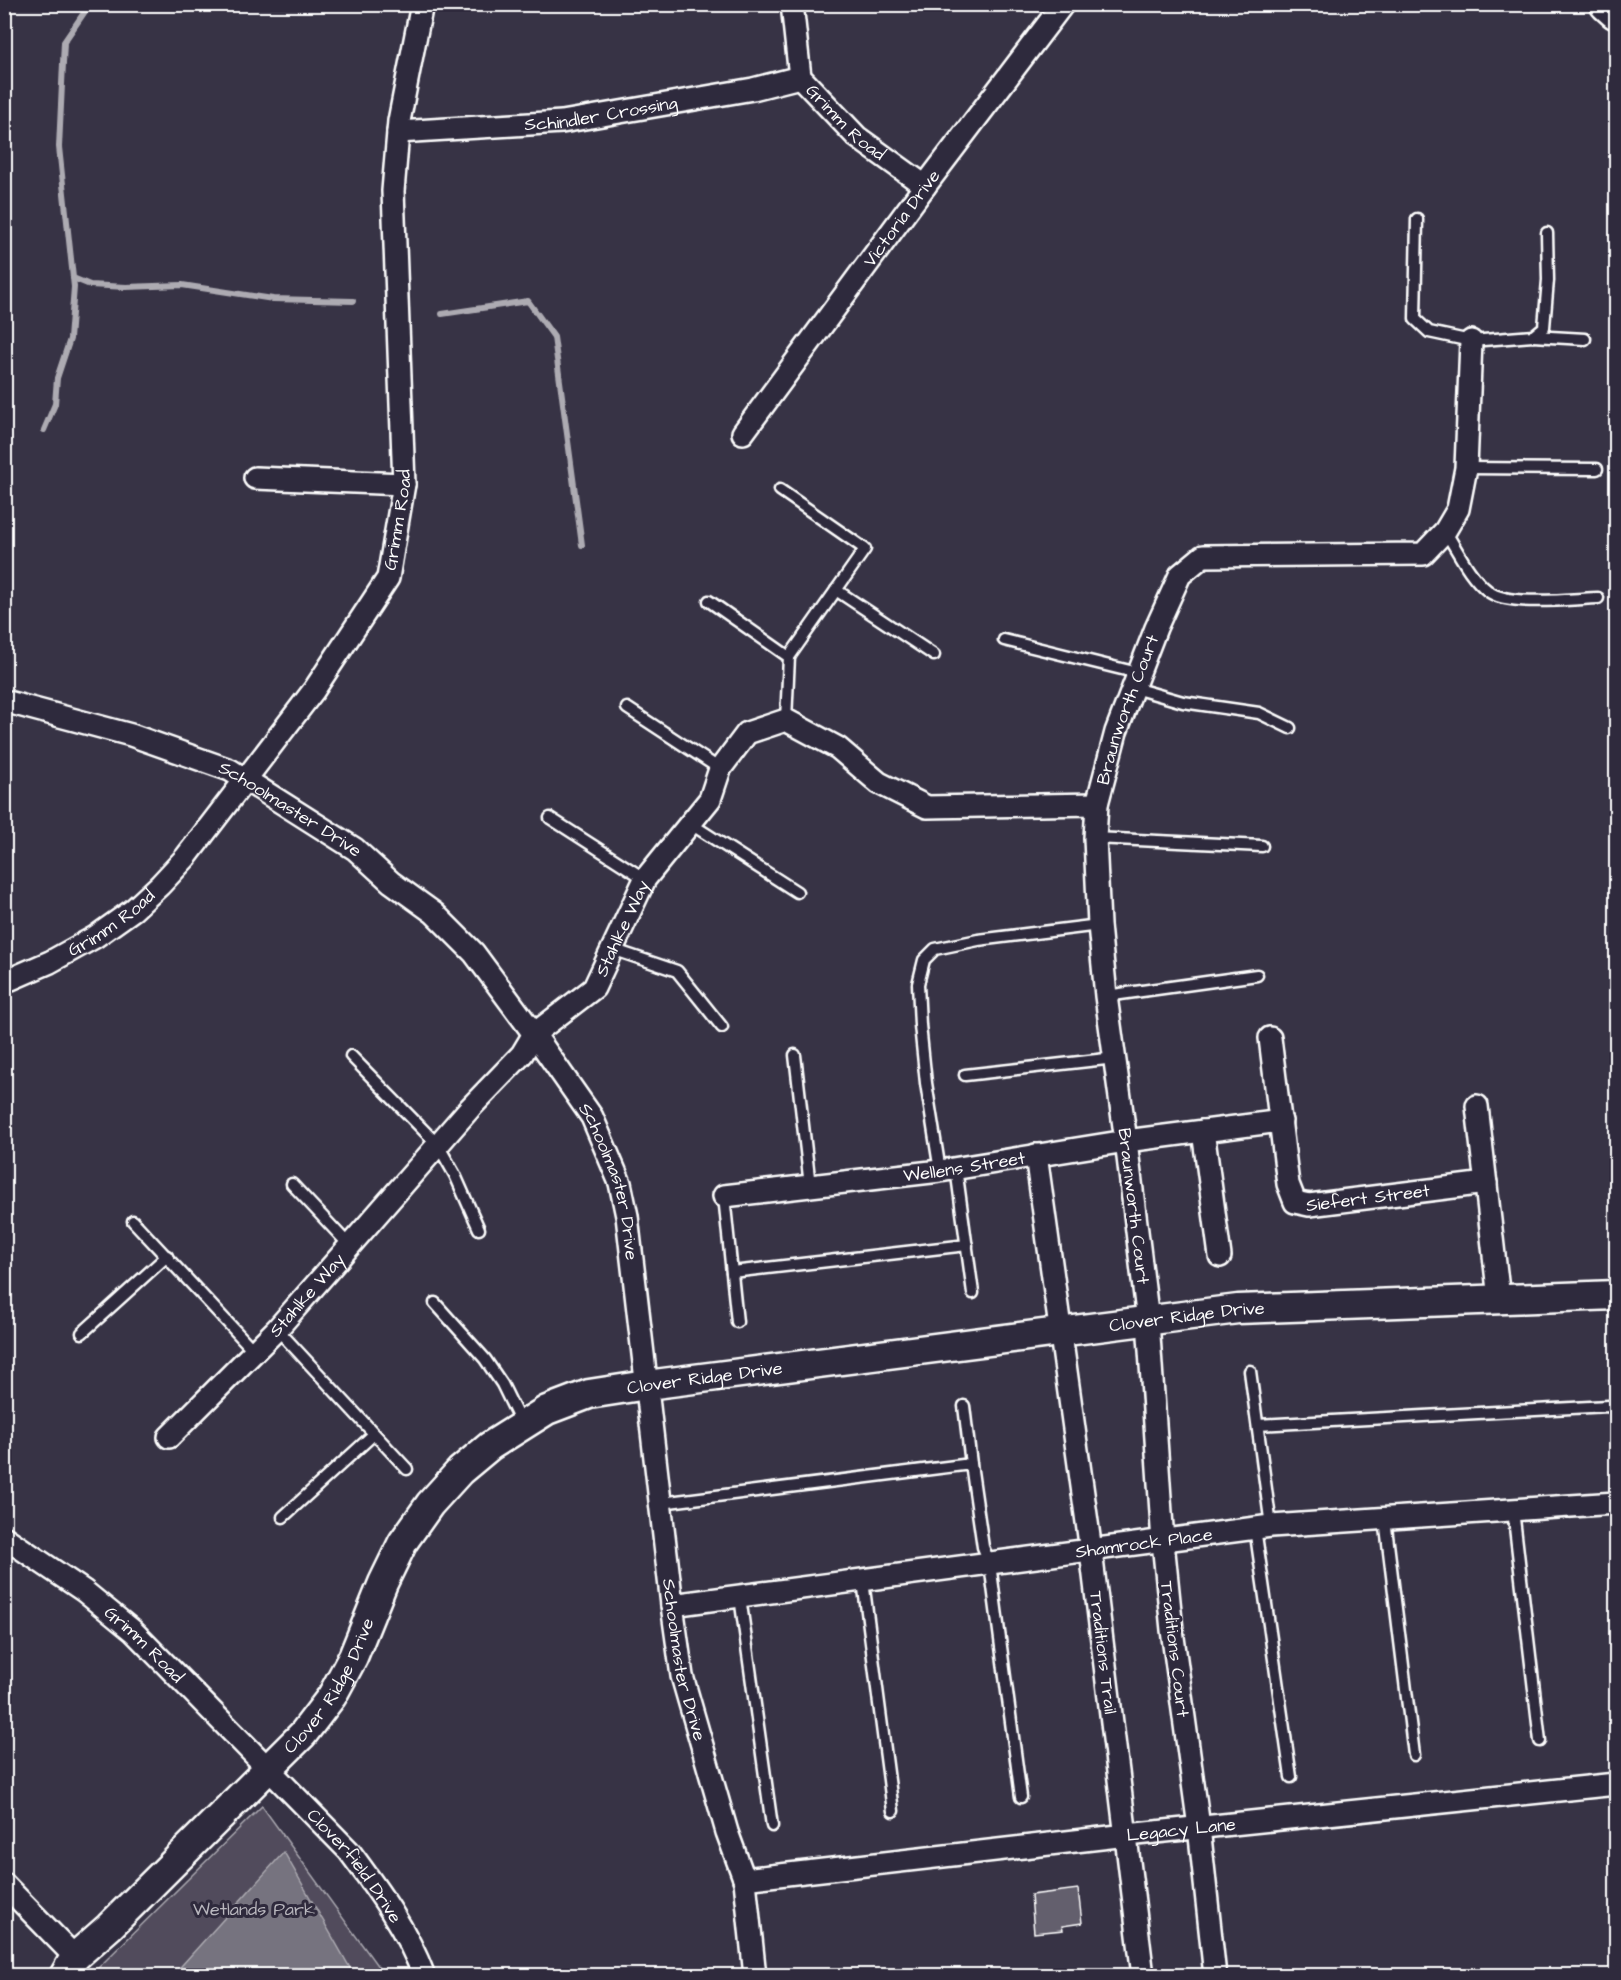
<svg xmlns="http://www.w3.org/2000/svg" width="1621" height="1980" font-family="'Architects Daughter',sans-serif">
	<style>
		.green { fill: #514c5c; stroke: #a8a6ae; stroke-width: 1.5 }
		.water { fill: #76737f; stroke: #adabb2; stroke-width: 1.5 }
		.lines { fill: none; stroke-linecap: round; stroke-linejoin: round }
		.stream { stroke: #adabb2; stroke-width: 6 }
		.building { fill: #635f6d; stroke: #fff; stroke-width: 1.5 }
		.lane-casing { stroke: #fff; stroke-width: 15 }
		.street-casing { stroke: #fff; stroke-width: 26 }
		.secondary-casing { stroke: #fff; stroke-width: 33 }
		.highway-casing { stroke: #fff; stroke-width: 38 }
		.lane { stroke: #2f2a3d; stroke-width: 10 }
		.street { stroke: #2f2a3d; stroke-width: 21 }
		.secondary { stroke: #2f2a3d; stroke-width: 28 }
		.highway { stroke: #2f2a3d; stroke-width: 33 }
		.labels { text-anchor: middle; stroke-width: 6; stroke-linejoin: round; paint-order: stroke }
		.street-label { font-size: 18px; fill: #fff; stroke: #2f2a3d }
		.park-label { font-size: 18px; fill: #b9b7be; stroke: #2f2a3d }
	</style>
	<rect width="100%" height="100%" fill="#373345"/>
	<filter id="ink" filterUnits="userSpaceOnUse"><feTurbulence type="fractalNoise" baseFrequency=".0167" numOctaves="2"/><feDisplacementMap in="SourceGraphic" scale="12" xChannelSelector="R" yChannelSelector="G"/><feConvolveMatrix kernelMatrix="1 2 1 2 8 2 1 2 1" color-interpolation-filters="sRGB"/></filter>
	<g filter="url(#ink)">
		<path class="green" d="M262,1806L384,1975L90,1976Z"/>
		<path class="water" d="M284,1852L354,1975H173Z"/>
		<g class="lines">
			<g class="stream">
				<path d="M73,278L90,285L126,287L182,285L273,299L353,301"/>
				<path d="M442,314L528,301L554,337L582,545"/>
				<path d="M44,430L55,404L57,378L70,339L74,287L59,147L64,42L90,4"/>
			</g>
		</g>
		<path class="building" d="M1078,1889L1082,1923L1062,1926L1063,1930L1034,1933L1031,1895Z"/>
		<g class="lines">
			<defs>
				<g id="lane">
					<path d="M1417,219L1415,319L1429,332L1471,341L1533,336L1544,327L1548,280L1547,233"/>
					<path d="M1533,336L1585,339"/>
					<path d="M1466,468L1597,469"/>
					<path d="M780,490L865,549L789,657"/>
					<path d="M1445,531C1458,551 1469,576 1488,591C1507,607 1573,599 1598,598"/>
					<path d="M836,590L934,655"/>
					<path d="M709,601L789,657L786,720"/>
					<path d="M1004,640L1138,673"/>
					<path d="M1134,688L1183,702L1259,713L1290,728"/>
					<path d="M627,708L720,769"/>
					<path d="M550,818L645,879"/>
					<path d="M691,824L797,892"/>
					<path d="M1095,838L1262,846"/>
					<path d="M612,949L677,971L722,1027"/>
					<path d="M1106,996L1257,975"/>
					<path d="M795,1055L810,1186"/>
					<path d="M351,1056L438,1145L455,1175L479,1229"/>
					<path d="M965,1075L1115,1058"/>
					<path d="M956,1168L973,1293"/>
					<path d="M940,1171L926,1083L920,1025L918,984L924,960L935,949L978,940L1099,925"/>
					<path d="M292,1184L350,1246"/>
					<path d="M724,1196L737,1322"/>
					<path d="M133,1221L256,1353"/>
					<path d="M732,1272L967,1245"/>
					<path d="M435,1303L485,1359L502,1384L522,1425"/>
					<path d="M277,1329L407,1469"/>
					<path d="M82,1333L167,1256"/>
					<path d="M1250,1371L1271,1526"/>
					<path d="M964,1406L971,1464L983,1547L990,1564L1021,1797"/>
					<path d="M1258,1425L1608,1406L1616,1409"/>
					<path d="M661,1503L971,1464"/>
					<path d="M1513,1510L1540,1741"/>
					<path d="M283,1517L374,1434"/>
					<path d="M1385,1519L1414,1755"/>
					<path d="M1255,1528L1291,1777"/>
					<path d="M863,1581L893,1811"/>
					<path d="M740,1597L772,1826"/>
				</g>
				<g id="street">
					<path id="s1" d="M792,4L800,77L857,137L925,186"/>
					<path id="s2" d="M398,132L562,122L753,89L800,77"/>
					<path id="s3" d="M743,433L925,186L1063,4"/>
					<path d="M255,478L404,484"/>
					<path id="s4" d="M4,701L131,735L230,770L355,849L391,882L434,913L474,953L534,1034L592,1117L620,1183L627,1216L672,1605L682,1676L727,1832L745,1881L755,1976"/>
					<path id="s5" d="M4,982L50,962L95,937L133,910L160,885L186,857L314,690L388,578L404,484L393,191L399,121L422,4"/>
					<path id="s6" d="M1270,1038L1288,1184L1295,1202L1309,1205L1486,1183"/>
					<path d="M1477,1106L1499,1299"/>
					<path d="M1203,1131L1220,1256"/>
					<path id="s7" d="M1036,1155L1091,1551L1143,1976"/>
					<path id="s8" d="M724,1196L940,1171L1126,1141L1281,1121"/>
					<path id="s9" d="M169,1437L277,1329L470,1108L522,1054L534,1034L594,988L645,879L710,799L720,769L747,733L786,720L838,748L879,783L927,807L1097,804"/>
					<path id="s10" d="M4,1537L84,1591L133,1631L349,1851C378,1890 407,1930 424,1976"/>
					<path id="s11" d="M672,1605L1271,1526L1616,1503"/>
					<path id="s12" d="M744,1879L1127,1835L1616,1784"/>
					<path d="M4,1884L75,1957"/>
					<path id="s13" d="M1215,1976L1199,1827L1172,1630L1163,1542L1148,1321L1126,1141L1106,996L1099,925L1095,838L1097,804L1116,732L1156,628L1180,575L1203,556L1423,554L1445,531L1458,509L1466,468L1471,341"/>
				</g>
				<g id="secondary">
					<path id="s14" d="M64,1976L75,1957L109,1927L303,1734L332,1696L353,1657L383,1583L403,1542L430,1504L460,1471L490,1446L547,1410L589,1394L647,1385L1238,1309L1616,1295"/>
				</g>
				<path id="highway" d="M1607,4L1616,12"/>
			</defs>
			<use href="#lane" class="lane-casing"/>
			<use href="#street" class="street-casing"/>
			<use href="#secondary" class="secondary-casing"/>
			<use href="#highway" class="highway-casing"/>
			<use href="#lane" class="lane"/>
			<use href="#street" class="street"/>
			<use href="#secondary" class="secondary"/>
			<use href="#highway" class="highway"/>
		</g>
	</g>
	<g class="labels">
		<g class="street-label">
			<text dy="6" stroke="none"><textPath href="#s2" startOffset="204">Schindler Crossing</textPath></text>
			<text dy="6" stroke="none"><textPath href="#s1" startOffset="138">Grimm Road</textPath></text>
			<text dy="6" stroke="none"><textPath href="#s3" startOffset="267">Victoria Drive</textPath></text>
			<text dy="6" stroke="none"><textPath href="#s5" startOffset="627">Grimm Road</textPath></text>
			<text dy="6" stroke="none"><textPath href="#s13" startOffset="1278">Braunworth Court</textPath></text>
			<text dy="6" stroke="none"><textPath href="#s4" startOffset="308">Schoolmaster Drive</textPath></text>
			<text dy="6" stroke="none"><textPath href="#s5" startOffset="123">Grimm Road</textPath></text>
			<text dy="6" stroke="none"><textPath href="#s9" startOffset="686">Stahlke Way</textPath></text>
			<text dy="6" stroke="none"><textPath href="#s8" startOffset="242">Wellens Street</textPath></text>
			<text dy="6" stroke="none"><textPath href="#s4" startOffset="812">Schoolmaster Drive</textPath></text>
			<text dy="6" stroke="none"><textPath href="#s6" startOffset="240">Siefert Street</textPath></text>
			<text transform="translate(1134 1206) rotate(83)" y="6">Braunworth Court</text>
			<text dy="6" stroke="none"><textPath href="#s9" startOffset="198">Stahlke Way</textPath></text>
			<text dy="6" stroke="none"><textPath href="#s14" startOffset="1404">Clover Ridge Drive</textPath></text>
			<text dy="6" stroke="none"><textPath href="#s14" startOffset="918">Clover Ridge Drive</textPath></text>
			<text dy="6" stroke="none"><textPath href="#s11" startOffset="476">Shamrock Place</textPath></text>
			<text dy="6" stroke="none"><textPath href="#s10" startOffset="177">Grimm Road</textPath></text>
			<text transform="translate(1175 1649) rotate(83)" y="6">Traditions Court</text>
			<text dy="6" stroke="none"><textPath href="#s7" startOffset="502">Traditions Trail</textPath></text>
			<text dy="6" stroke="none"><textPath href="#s4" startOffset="1298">Schoolmaster Drive</textPath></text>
			<text dy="6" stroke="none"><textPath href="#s14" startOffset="396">Clover Ridge Drive</textPath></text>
			<text dy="6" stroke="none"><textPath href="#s12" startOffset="440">Legacy Lane</textPath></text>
			<text dy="6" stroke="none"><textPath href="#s10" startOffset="483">Cloverfield Drive</textPath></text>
		</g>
		<g class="park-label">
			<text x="254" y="1915">Wetlands Park</text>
		</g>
	</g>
	<rect width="1621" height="1980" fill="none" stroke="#2f2a3d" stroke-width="24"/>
	<rect x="12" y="12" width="1597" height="1956" fill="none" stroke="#fff" stroke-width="2" filter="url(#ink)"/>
</svg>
